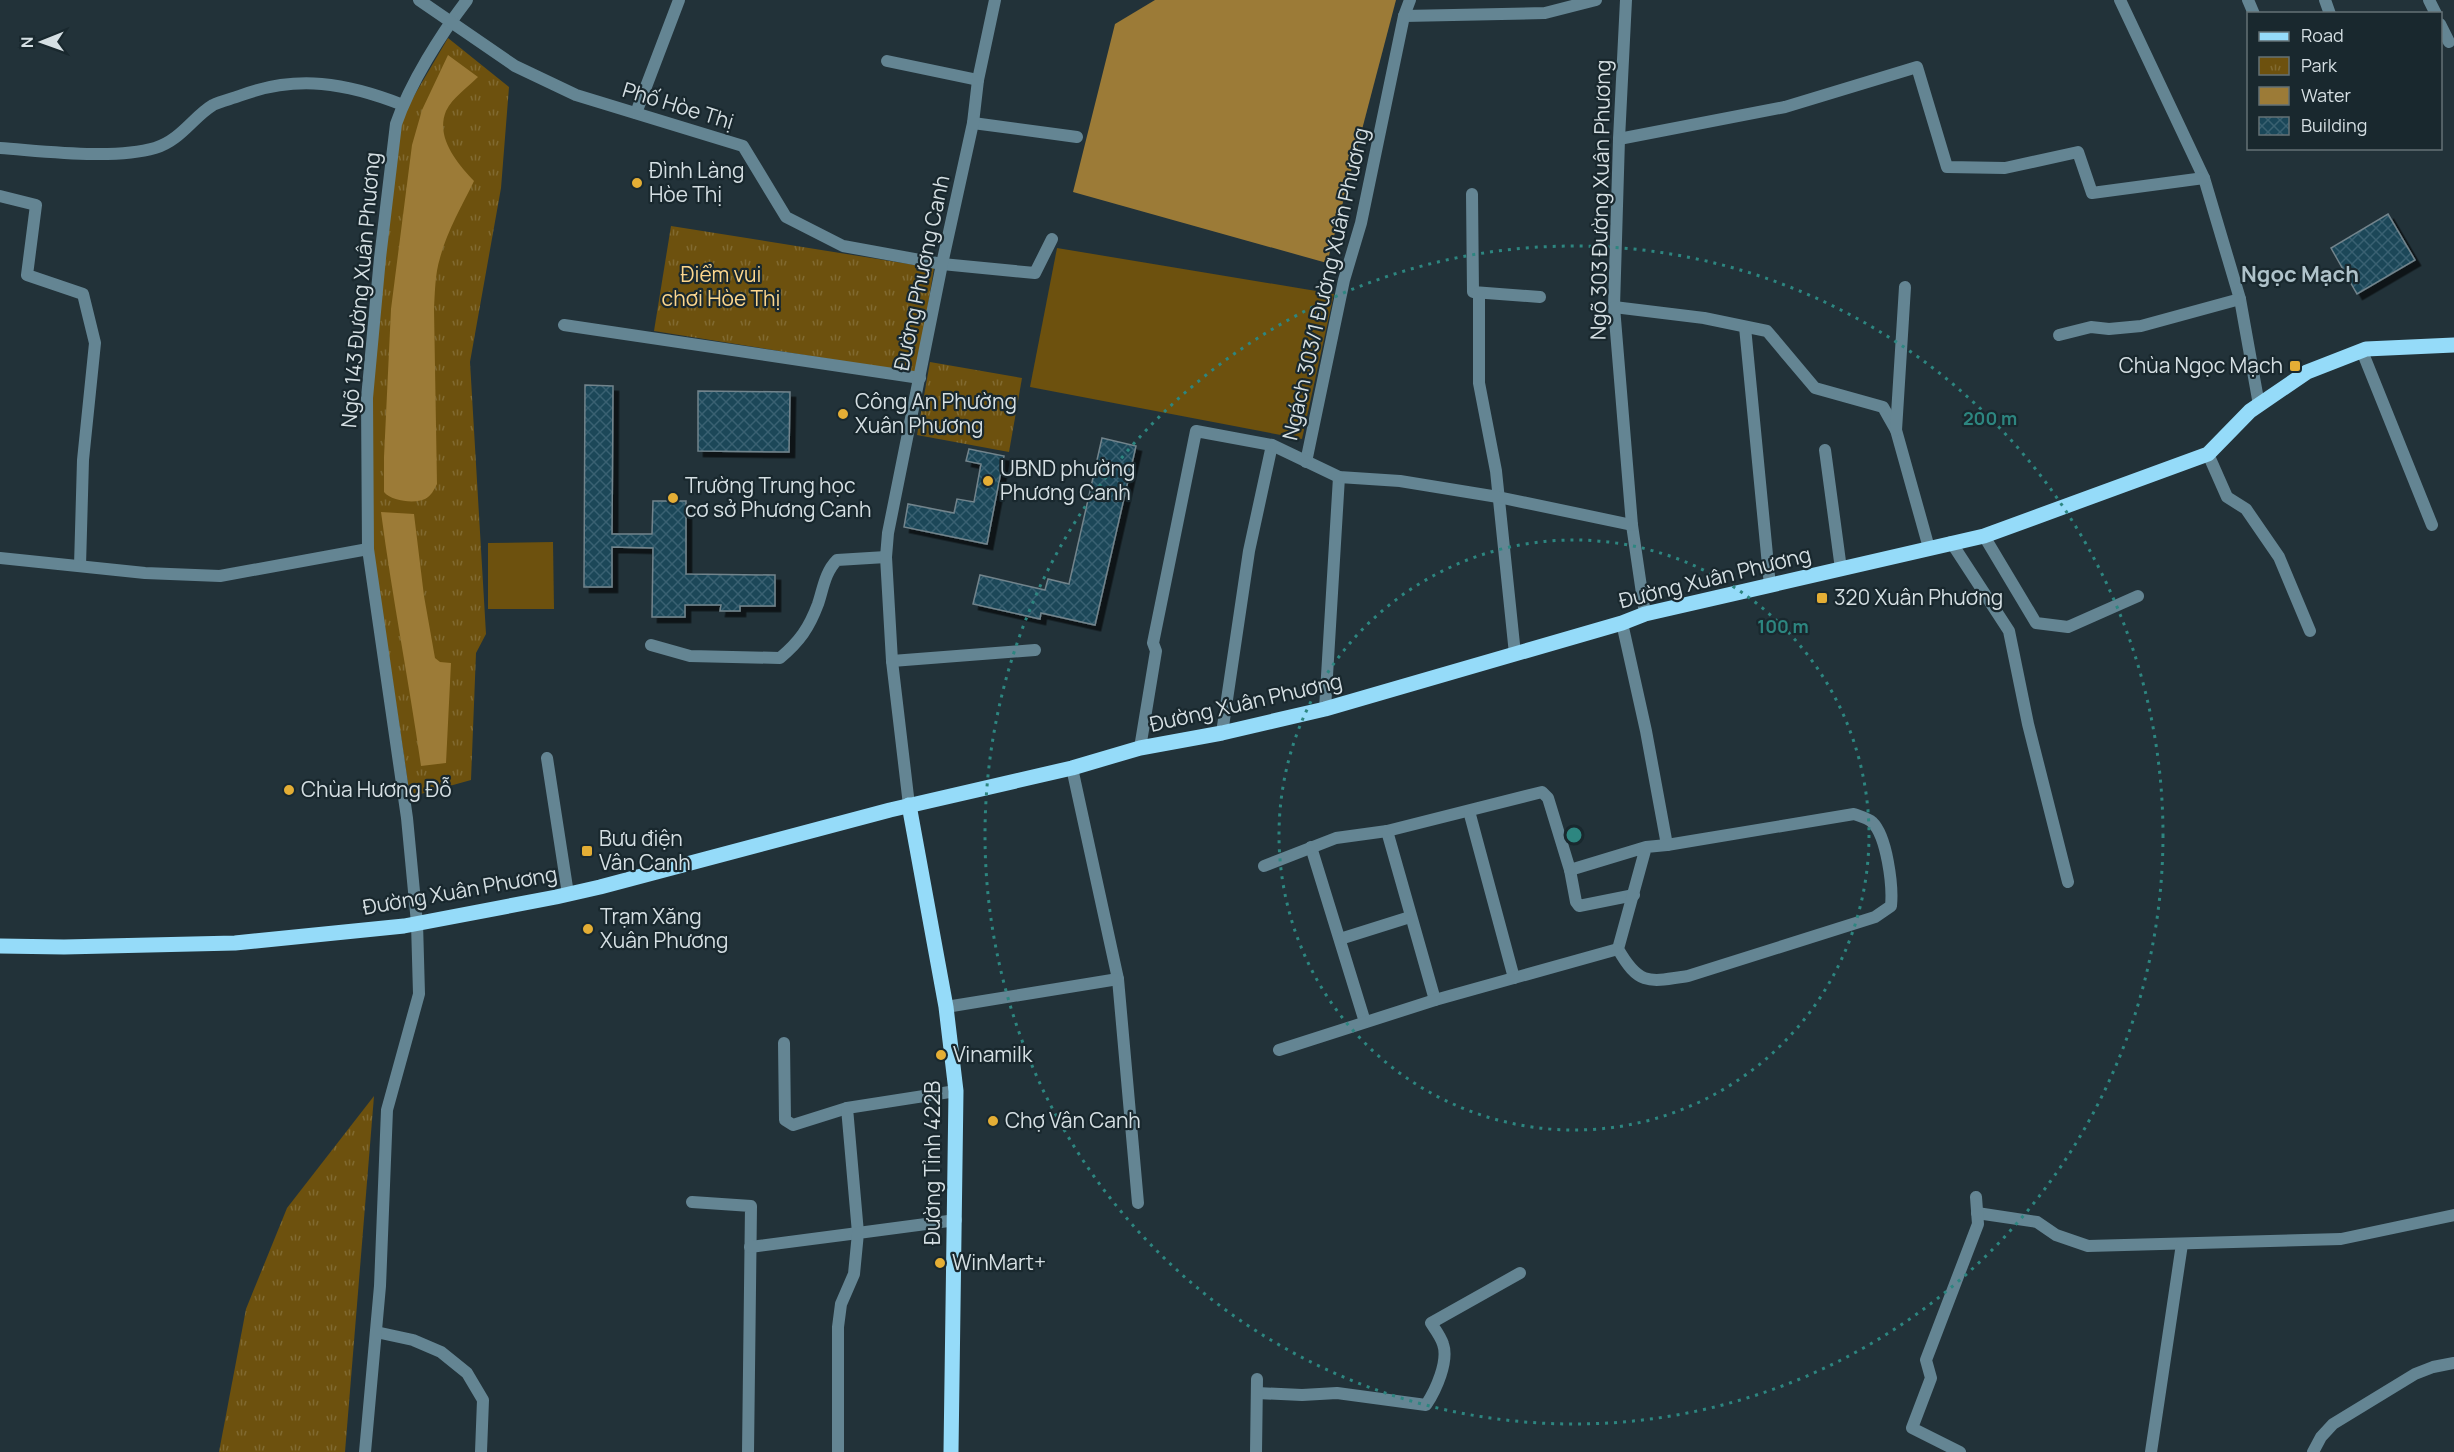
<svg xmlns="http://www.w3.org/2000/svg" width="2454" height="1452" font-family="Manrope,sans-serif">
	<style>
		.grass { fill: #6d510e }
		.park { fill: url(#park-tufts) }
		.water { fill: #9c7b37 }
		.building { fill: url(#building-cross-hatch); stroke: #72848c; stroke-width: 1.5; filter: url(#shadow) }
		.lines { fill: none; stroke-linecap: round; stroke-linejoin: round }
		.minor { stroke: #648593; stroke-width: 12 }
		.tertiary { stroke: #648593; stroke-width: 12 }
		.primary { stroke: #95dbf9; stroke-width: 15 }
		.ring { fill: none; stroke: #2d8680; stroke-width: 3; stroke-dasharray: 3 6 }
		.poi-dot { fill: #e4ae35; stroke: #19282e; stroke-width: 2 }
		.labels { text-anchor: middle; stroke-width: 4.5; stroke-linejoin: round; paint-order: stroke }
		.street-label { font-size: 21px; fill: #d5dfe3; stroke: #19282e }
		.poi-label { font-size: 21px; fill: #d5dfe3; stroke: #19282e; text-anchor: start }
		.park-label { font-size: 21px; fill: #fcd68d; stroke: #19282e }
		.neighbourhood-label { font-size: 22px; font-weight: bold; fill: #afc2ca; stroke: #19282e }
		.centre { fill: #2d8680; stroke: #19282e; stroke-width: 3 }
		.ring-label { font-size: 18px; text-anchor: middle; font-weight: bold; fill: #2d8680; stroke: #19282e; stroke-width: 4.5; stroke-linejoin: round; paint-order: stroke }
	</style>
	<defs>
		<pattern id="park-tufts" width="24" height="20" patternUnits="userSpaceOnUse" patternTransform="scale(1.5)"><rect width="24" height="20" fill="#6d510e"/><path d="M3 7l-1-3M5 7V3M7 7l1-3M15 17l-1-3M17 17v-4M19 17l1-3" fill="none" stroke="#816a31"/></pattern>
		<pattern id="building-cross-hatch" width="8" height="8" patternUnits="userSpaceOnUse" patternTransform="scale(1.5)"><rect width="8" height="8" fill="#1a4759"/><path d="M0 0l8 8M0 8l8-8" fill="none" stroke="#3a6171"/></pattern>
		<filter id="shadow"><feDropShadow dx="5.5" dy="5.5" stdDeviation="0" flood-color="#0009"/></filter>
	</defs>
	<rect width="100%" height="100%" fill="#223239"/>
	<g class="grass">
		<path d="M1057,248L1334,294L1302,439L1030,387Z"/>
		<path d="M553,542L554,609H488V543Z"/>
	</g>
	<g class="park">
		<path d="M448,38L509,87L501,188L470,362L486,634L476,653L471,780L410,797L373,551L369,397L398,128L404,113Z"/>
		<path d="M671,226L934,268L917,373L654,331Z"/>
		<path d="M930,362L1022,378L1009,452L917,435Z"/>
		<path d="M374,1096L345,1452H219L246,1309L287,1208Z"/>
	</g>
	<g class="water">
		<path d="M1155,0H1396L1327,263L1073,192L1115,24Z"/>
		<path d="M448,55L478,77C468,87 452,98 446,111C435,138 458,164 474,181C462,206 447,231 440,258C435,274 435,292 434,309L437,484C434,490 431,496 425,499C415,504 391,501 384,492V457L391,309L412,145L422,110Z"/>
		<path d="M381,512L414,514L424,596L435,658L440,662L451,663L446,763L421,766C409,681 392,597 381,512Z"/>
	</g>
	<g class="building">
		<path d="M2388,214L2415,260L2357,294L2331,248Z"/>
		<path d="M585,385L613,386L612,534H652L653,501H686V574L775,575V606H740V611H720L721,605H685V617H652L653,548L612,547V587H584Z"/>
		<path d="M698,391L790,392L789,452L698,451Z"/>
		<path d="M1102,438L1136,446L1095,625L1041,613L1040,619L973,604L980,575L1045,590L1048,579L1069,584Z"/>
		<path d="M969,449L1004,456L987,544L904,527L908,504L954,513L957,499L974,502L981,464L966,461Z"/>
	</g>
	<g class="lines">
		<g class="minor">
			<path d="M1626,0L1619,139L1614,307L1632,525L1645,614"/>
			<path d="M2120,0L2204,178L2240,299L2259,405"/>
			<path d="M2248,0L2254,14"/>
			<path d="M2325,0L2330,14"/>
			<path d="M2429,0L2436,14"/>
			<path d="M1404,16L1545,13L1596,0"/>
			<path d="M2440,24L2449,42"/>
			<path d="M887,61L978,80"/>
			<path d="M636,113L679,0"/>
			<path d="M973,123L1077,137"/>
			<path d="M1619,139L1785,107L1917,67L1947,167L2005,168L2078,152L2092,193L2204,178"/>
			<path d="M0,148C44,151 114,160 155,148C181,140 193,117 213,105C221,101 231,99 239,96C297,74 347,83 403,105"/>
			<path d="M1472,194L1473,292L1540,297"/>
			<path d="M0,196L36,205L27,275L83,294L95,343L83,460L80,566"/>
			<path d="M942,264L1035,273L1052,239"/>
			<path d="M1479,293V383L1496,471L1515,654"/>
			<path d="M1614,307L1704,318L1767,331L1815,388L1883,407L1896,430L1929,548"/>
			<path d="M564,325L920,378"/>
			<path d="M1745,327L1770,586"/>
			<path d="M2059,335L2091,327L2109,329L2141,326L2240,299"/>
			<path d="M2362,351L2432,525"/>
			<path d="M1896,430L1905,287"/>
			<path d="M1825,450L1841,569"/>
			<path d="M2208,454L2227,497L2246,509L2279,557L2310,631"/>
			<path d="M1306,462L1344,280L1361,223L1404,16L1410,0"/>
			<path d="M1984,536L2036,623L2068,627L2138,596"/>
			<path d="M1951,542L2009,631L2028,724L2068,882"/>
			<path d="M0,558L145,573L220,576L368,549"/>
			<path d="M1622,623L1646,731L1667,845"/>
			<path d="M651,645L690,656L780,658C800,641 809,628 818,604C823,589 825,572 837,560L886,557"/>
			<path d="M892,661L1035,650"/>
			<path d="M1325,709L1339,477"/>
			<path d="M1222,733L1249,551L1272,445"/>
			<path d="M1140,748L1156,651L1153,643L1196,431L1272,445L1339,477L1400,481L1498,497L1632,525"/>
			<path d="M547,758L568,894"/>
			<path d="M1072,768L1118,979L1138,1203"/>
			<path d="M1469,811L1514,978"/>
			<path d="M1387,831L1435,1000"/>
			<path d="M1311,847L1365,1022"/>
			<path d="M1264,866L1336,838L1387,831L1542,792L1548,798L1570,870L1576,902L1579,906L1634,895"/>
			<path d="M1570,870L1646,847L1667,845L1854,814C1859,816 1868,818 1872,822C1887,836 1893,886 1891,906L1875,917L1688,976C1649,982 1639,986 1618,949L1646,847"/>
			<path d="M1340,939L1410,917"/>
			<path d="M946,1007L1118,979"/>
			<path d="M784,1043L785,1120L793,1125L847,1108"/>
			<path d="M1279,1050L1435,1000L1618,949"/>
			<path d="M692,1202L751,1206L748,1452"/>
			<path d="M1977,1213L2037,1222L2056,1235L2088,1246L2341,1239L2454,1215"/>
			<path d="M750,1247L858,1233L847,1108L956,1091"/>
			<path d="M376,1332L413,1340L441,1352L467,1373L483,1400L481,1452"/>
			<path d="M1257,1393L1302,1395L1337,1393L1426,1405C1436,1390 1449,1361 1443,1344C1441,1337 1435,1329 1431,1323L1520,1273"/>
			<path d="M365,1452L380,1286L387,1110L419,994L417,923L407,818L368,549L367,398L380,258L396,124C410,83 441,34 467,0"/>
			<path d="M838,1452V1327L841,1304L854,1274L858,1233L956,1220"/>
			<path d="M1256,1452L1257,1379"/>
			<path d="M1960,1452L1912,1428L1931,1378L1926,1360L1978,1224L1976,1197"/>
			<path d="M2151,1452L2182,1244"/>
			<path d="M2313,1452L2321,1437L2333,1424L2415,1374L2433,1367L2454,1363"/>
		</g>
		<g class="tertiary">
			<path d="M419,0L515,66L576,95L743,146L786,217L843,246L942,264"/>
			<path d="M909,805L892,661L886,557L888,533L942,264L973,123L978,80L995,0"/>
		</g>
		<g class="primary">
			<path d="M909,805L946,1007L956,1091L951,1452"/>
			<path d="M0,946L64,947L235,943L404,926L556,897L600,887L890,810L1072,768L1140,748L1222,733L1325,709L1622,623L1645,614L1984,536L2208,454L2250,411L2307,372L2366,349L2454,345"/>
		</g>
	</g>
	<g class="ring">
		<circle cx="1574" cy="835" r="295"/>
		<circle cx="1574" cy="835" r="589"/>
	</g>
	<g class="poi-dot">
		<circle cx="637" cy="183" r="6"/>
		<rect x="2289" y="360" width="12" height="12" rx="3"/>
		<circle cx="843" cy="414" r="6"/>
		<circle cx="988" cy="481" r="6"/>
		<circle cx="673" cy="498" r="6"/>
		<rect x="1816" y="592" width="12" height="12" rx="3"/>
		<circle cx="289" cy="790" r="6"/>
		<rect x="581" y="845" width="12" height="12" rx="3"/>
		<circle cx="588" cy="929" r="6"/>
		<circle cx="941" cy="1055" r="6"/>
		<circle cx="993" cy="1121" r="6"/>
		<circle cx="940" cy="1263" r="6"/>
	</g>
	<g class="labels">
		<g class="street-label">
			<text transform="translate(678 106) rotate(17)" y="7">Phố Hòe Thị</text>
			<text transform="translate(1601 200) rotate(-89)" y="7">Ngõ 303 Đường Xuân Phương</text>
			<text transform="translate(922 273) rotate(-78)" y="7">Đường Phương Canh</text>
			<text transform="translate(1326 284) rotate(-77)" y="7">Ngách 303/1 Đường Xuân Phương</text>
			<text transform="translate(361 290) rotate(-85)" y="7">Ngõ 143 Đường Xuân Phương</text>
			<text transform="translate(1715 578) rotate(-14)" y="7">Đường Xuân Phương</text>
			<text transform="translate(1246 703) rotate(-13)" y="7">Đường Xuân Phương</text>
			<text transform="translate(460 891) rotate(-10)" y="7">Đường Xuân Phương</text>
			<text transform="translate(933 1163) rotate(-90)" y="7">Đường Tỉnh 422B</text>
		</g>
		<g class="poi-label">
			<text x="649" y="178">Đình Làng<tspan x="649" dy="24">Hòe Thị</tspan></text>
			<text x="2283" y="373" text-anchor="end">Chùa Ngọc Mạch</text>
			<text x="855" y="409">Công An Phường<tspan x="855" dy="24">Xuân Phương</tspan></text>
			<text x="1000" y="476">UBND phường<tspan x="1000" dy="24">Phương Canh</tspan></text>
			<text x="685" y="493">Trường Trung học<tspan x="685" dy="24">cơ sở Phương Canh</tspan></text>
			<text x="1834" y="605">320 Xuân Phương</text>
			<text x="301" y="797">Chùa Hương Đỗ</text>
			<text x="599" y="846">Bưu điện<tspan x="599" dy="24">Vân Canh</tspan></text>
			<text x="600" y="924">Trạm Xăng<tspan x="600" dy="24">Xuân Phương</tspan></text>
			<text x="953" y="1062">Vinamilk</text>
			<text x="1005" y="1128">Chợ Vân Canh</text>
			<text x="952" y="1270">WinMart+</text>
		</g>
		<g class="park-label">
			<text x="721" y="282">Điểm vui<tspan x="721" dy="24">chơi Hòe Thị</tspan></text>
		</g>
		<g class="neighbourhood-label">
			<text x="2300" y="282">Ngọc Mạch</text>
		</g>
	</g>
	<circle cx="1574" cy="835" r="9" class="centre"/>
	<g class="ring-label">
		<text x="1990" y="425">200 m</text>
		<text x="1783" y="633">100 m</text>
	</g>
	<rect x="2247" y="12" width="195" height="138" fill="#19282e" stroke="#647176" stroke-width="1.5"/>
	<rect x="2259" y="32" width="30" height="9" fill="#95dbf9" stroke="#647176" stroke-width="1.5"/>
	<text x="2301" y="42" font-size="18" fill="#d5dfe3">Road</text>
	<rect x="2259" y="57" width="30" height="18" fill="url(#park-tufts)" stroke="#647176" stroke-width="1.5"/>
	<text x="2301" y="72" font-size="18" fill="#d5dfe3">Park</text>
	<rect x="2259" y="87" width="30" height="18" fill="#9c7b37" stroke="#647176" stroke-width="1.5"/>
	<text x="2301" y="102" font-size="18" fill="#d5dfe3">Water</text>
	<rect x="2259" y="117" width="30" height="18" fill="url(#building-cross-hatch)" stroke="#647176" stroke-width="1.5"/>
	<text x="2301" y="132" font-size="18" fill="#d5dfe3">Building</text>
	<g transform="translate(42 42) rotate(269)" stroke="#19282e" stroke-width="4.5" paint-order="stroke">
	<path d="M0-4.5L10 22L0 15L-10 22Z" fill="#d5dfe3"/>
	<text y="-9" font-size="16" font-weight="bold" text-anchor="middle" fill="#d5dfe3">N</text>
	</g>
</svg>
